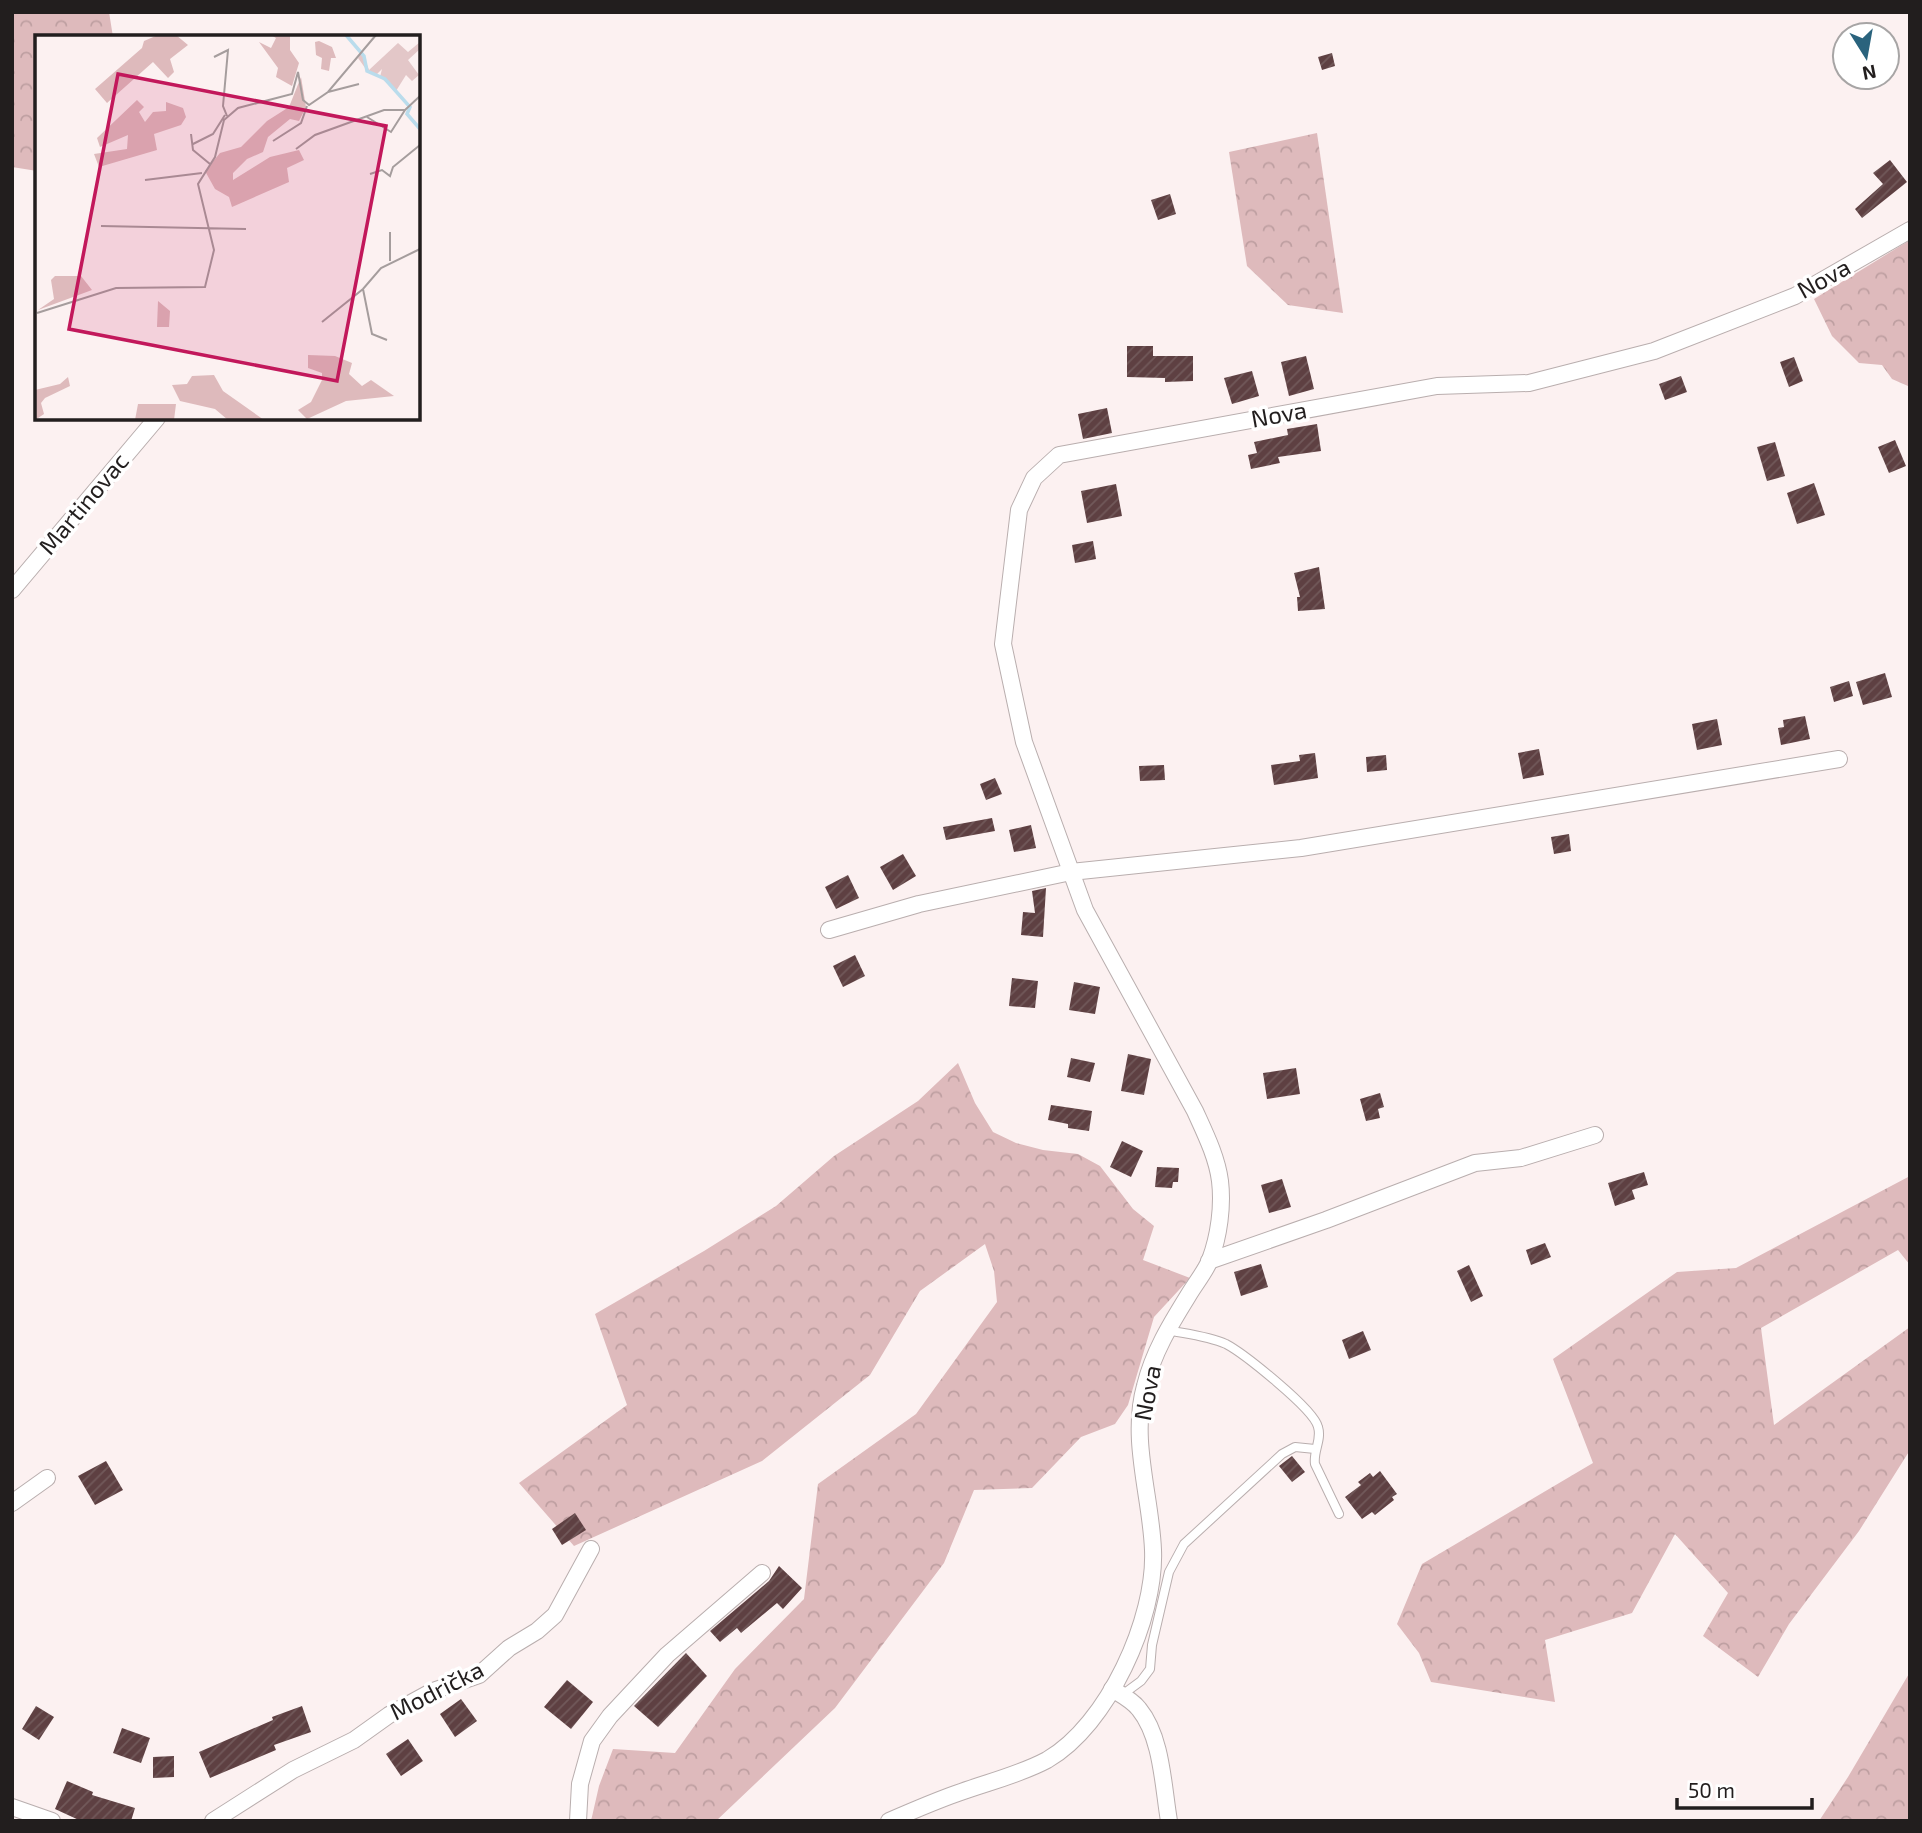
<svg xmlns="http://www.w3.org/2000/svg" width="1922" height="1833" font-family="'Exo 2',sans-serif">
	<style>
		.forest { fill: url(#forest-crowns) }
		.building { fill: url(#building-hatch) }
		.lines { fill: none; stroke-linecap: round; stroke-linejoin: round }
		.service-casing { stroke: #b9aeae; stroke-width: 10 }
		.minor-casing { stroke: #b9aeae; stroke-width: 18 }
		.service { stroke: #fff; stroke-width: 8 }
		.minor { stroke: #fff; stroke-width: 16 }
		.labels { text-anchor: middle; stroke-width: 7; stroke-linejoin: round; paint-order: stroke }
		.street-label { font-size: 24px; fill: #221e1e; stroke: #fff }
		.inset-river { fill: none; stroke: #badcec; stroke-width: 3.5 }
		.inset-road { fill: none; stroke: #a59d9d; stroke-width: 2 }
		.view { fill: #c2185b; fill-opacity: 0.15; stroke: #c2185b; stroke-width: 3.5 }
		.inset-edge { fill: none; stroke: #221e1e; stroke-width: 3.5 }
	</style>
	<defs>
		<pattern id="forest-crowns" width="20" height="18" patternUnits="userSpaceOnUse" patternTransform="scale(1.75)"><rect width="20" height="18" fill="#debabc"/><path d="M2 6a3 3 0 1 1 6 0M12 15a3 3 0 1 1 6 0" fill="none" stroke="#be9fa1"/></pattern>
		<pattern id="building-hatch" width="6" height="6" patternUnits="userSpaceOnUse" patternTransform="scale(1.75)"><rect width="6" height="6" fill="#5e4042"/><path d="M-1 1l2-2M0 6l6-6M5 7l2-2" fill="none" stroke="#71595a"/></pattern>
	</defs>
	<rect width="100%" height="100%" fill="#fcf1f1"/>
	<g class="forest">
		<path d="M12,12H109L113,37H37V171L12,167Z"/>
		<path d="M1317,133L1343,313L1288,305L1247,266L1229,152Z"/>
		<path d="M1910,240V386H1908L1892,379L1882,365L1859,363L1832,336L1814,299Z"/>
		<path d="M958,1063L975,1103L993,1132L1016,1143L1043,1150L1078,1154L1100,1166L1133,1209L1154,1226L1143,1260L1190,1278L1154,1317L1128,1405L1115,1424L1081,1437L1032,1488L974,1490L944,1563L835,1708L716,1821H591L599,1786L613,1749L675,1753L735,1669L804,1599L818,1484L916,1414L997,1302L994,1271L985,1244L920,1291L870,1375L762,1461L574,1546L519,1483L627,1405L595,1314L704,1251L776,1206L834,1156L918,1101Z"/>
		<path d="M1910,1176V1265L1898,1250L1761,1328L1774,1425L1910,1327V1450L1859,1531L1789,1624L1758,1677L1703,1636L1728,1593L1675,1534L1632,1613L1545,1640L1555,1702L1431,1682L1419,1653L1397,1624L1422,1564L1593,1463L1553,1359L1677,1272L1736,1268Z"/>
		<path d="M1910,1672V1821H1819L1848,1777Z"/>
	</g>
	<g class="building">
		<path d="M1332,53L1335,66L1322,70L1318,57Z"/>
		<path d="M1890,160L1907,182L1862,218L1855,209L1883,184L1873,173Z"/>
		<path d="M1170,194L1176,214L1158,220L1151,200Z"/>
		<path d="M1127,346H1153V356H1193V381L1165,382V378L1127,377Z"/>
		<path d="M1306,356L1314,389L1289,396L1281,362Z"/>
		<path d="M1794,357L1803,381L1789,387L1780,362Z"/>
		<path d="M1252,371L1259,396L1232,404L1224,378Z"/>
		<path d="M1681,376L1687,392L1665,400L1659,384Z"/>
		<path d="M1107,408L1112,433L1083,439L1078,414Z"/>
		<path d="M1317,424L1321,451L1278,457L1280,463L1251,469L1248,455L1257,453L1254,442L1288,435L1287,429Z"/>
		<path d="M1895,440L1906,466L1889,473L1878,447Z"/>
		<path d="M1775,442L1785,476L1767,481L1757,447Z"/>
		<path d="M1814,483L1825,515L1797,524L1787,493Z"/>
		<path d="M1116,484L1122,516L1087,523L1081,491Z"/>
		<path d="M1093,541L1096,559L1075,563L1072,545Z"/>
		<path d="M1319,567L1325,609L1298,611L1297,597H1300L1294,573Z"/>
		<path d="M1885,673L1892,697L1863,705L1856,682Z"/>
		<path d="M1849,681L1853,696L1834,702L1830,687Z"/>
		<path d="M1805,716L1810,739L1781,745L1778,728L1784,727L1783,720Z"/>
		<path d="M1717,719L1722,745L1697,750L1692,724Z"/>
		<path d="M1539,749L1544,775L1523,779L1518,753Z"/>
		<path d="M1315,753L1318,778L1274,785L1271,765L1300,761L1299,755Z"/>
		<path d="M1386,755L1387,770L1367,772L1366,757Z"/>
		<path d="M1164,765L1165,780L1140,781L1139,766Z"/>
		<path d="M995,778L1002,794L986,800L980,784Z"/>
		<path d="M992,818L995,831L946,840L943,827Z"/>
		<path d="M1031,825L1036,848L1014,852L1009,830Z"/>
		<path d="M1569,834L1571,851L1554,854L1551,837Z"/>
		<path d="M903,854L916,876L893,890L880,867Z"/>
		<path d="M848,875L859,898L836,909L825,887Z"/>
		<path d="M1046,888L1043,937L1021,935L1023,912L1035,913L1032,891Z"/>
		<path d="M855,955L865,976L843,987L833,966Z"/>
		<path d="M1012,978L1038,981L1035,1008L1009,1006Z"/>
		<path d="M1074,982L1100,987L1095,1014L1069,1010Z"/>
		<path d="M1128,1054L1151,1059L1144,1095L1121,1091Z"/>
		<path d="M1071,1058L1095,1063L1090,1082L1067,1077Z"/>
		<path d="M1296,1068L1300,1094L1267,1099L1263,1073Z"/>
		<path d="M1380,1093L1384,1107L1378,1109L1380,1118L1366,1121L1360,1099Z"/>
		<path d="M1051,1105L1092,1111L1089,1131L1068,1128V1124L1048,1120Z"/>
		<path d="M1122,1141L1143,1151L1131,1177L1110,1167Z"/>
		<path d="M1157,1167L1179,1168L1178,1182H1173L1172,1188L1155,1187Z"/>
		<path d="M1644,1172L1648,1185L1632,1190L1635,1199L1615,1206L1608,1183Z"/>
		<path d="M1282,1179L1291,1207L1269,1213L1261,1185Z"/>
		<path d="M1545,1243L1551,1257L1531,1265L1526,1250Z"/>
		<path d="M1261,1264L1268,1287L1241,1296L1234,1272Z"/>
		<path d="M1469,1265L1483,1296L1471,1302L1457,1271Z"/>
		<path d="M1363,1331L1371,1350L1349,1359L1342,1340Z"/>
		<path d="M1292,1456L1305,1472L1292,1482L1279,1466Z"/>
		<path d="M106,1461L123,1490L95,1505L78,1476Z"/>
		<path d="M1380,1471L1397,1494L1392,1497L1394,1500L1375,1515L1372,1512L1362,1519L1345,1497L1361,1485L1358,1482L1370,1473L1373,1477Z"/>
		<path d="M575,1513L586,1530L562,1545L552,1529Z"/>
		<path d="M779,1566L802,1588L783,1609L777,1603L741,1633L737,1628L720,1642L710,1631L769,1581Z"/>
		<path d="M686,1653L707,1676L658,1727L634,1706Z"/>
		<path d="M567,1680L593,1702L571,1729L544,1707Z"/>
		<path d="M461,1699L477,1721L455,1737L440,1714Z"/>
		<path d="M36,1706L54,1717L39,1740L22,1729Z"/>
		<path d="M302,1706L311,1732L274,1745L276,1750L210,1778L199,1752L273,1720L272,1717Z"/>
		<path d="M122,1728L150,1738L141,1763L113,1753Z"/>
		<path d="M408,1739L423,1761L401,1776L386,1754Z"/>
		<path d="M174,1756V1777L153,1778V1757Z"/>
		<path d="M67,1781L93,1792L92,1795L135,1808L131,1821H81L55,1809Z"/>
	</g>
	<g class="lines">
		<defs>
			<g id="service">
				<path d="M1167,1330C1187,1334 1208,1336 1226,1344C1243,1353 1314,1409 1318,1427C1322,1440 1313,1451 1315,1464L1339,1514"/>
				<path d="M1122,1695L1141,1681L1150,1669L1152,1645L1169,1572L1184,1544L1282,1454L1295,1447L1315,1449"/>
			</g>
			<g id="minor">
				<path d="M12,590L157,418"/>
				<path d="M829,930L919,904L1071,872L1301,848L1839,759"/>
				<path d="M1209,1261L1326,1220L1475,1163L1521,1158L1595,1135"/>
				<path d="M12,1503L47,1478"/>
				<path d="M1112,1689C1122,1695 1132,1700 1139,1709C1162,1737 1163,1786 1169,1821"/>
				<path d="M12,1807L52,1821"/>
				<path d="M213,1821L293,1770L354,1740L389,1715L433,1691L479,1675L509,1648L537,1631L555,1615L591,1549"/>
				<path d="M578,1821L580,1784L592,1741L610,1716L667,1655L762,1573"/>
				<path d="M889,1821C912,1811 935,1801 958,1793C988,1782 1019,1775 1047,1760C1108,1725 1156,1618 1153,1550C1151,1496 1130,1440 1145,1386C1153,1353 1170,1325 1188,1296C1195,1284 1205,1272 1210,1260C1219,1236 1223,1206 1220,1181C1217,1157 1205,1133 1195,1111L1085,910L1024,742L1003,644L1019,510L1034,478L1059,455L1437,386L1529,383L1654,351L1795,296L1910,230"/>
			</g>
		</defs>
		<use href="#service" class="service-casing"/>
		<use href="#minor" class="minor-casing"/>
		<use href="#service" class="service"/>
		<use href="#minor" class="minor"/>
	</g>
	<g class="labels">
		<g class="street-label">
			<text transform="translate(1824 279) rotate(-29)" y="8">Nova</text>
			<text transform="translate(1279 415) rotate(-10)" y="8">Nova</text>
			<text transform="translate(84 504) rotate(-50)" y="8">Martinovac</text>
			<text transform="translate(1148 1393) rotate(-79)" y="8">Nova</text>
			<text transform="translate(437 1691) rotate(-27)" y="8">Modrička</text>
		</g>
	</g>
	<g transform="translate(35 35)">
		<rect width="385" height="385" fill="#fcf1f1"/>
		<path d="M385,7V14L373,25L384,40L377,46L371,40L361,56L345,42L347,34L341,40L333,37L323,23L327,17L334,35L363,8L373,17Z" fill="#e3c7c8"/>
		<path d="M123,0H141L153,10L135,24L139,37L133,43L118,27L72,68L60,54L107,13L109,6ZM236,0H255V15L264,28L257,51L241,42L243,33L224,7L236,13L241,3ZM284,6L297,12L301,23H296L294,36L286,34L287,23L281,20L280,7ZM266,42L271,72L264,86L255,84L233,102L228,117L212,124L198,138V145L235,122L264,115L269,125L252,133L254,147L197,172L194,162L180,154L170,136L185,118L206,112L232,86L254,72ZM102,65L109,72L104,77L110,87L118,77L131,76V67L148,73L151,82L146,90L119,99L122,115L64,132L59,119L92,114L93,100L65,112L62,103ZM20,241H46L57,255L3,275L19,264L16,245ZM123,266L135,276L134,292H122ZM273,320L300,321L317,328L314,339L327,351L336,345L359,361L311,366L272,384L263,375L276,367L287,345V338L273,333ZM179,340L188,356L229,385H193L180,374L145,366L137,350L152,349L157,341ZM33,342L35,351L10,363L6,368L9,379L0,385V355L25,349ZM103,369H141L139,385H100Z" fill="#debabc"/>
		<path class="inset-river" d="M311,0L329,21L332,36L350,44L375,72L372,79L385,94"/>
		<path class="inset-road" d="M179,22L193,15L188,71L192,81M293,57L324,49M332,82L356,97L370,75M156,99L158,115L175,129M238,106L266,88L272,71M158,109L178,99L190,80M261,114L280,100L349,75H370L385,61M335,139L347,135L355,141L358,132L385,110M110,145L167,138M66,191L211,194M355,197V226M328,254L337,299L352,305M2,278L81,253L170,252L179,215L163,149L180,122L189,85L203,73L257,59L263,37L268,65L274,70L293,57L341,0M287,287L328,254L346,233L385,214"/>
		<path class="view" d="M83,39L351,91L302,346L34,294Z"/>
		<rect width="385" height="385" class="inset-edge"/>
	</g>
	<rect width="1922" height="1833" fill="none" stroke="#221e1e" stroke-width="28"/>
	<g transform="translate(1866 56) rotate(169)"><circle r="33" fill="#ffffff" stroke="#a7a5a5" stroke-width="2"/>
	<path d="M0-5L12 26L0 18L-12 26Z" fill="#2a637d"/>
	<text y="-10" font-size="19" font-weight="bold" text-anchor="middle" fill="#221e1e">N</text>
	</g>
	<path d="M1677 1798v10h135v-10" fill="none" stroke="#221e1e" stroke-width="3.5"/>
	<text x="1688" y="1798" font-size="21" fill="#221e1e" stroke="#ffffff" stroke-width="5" paint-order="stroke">50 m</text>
</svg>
